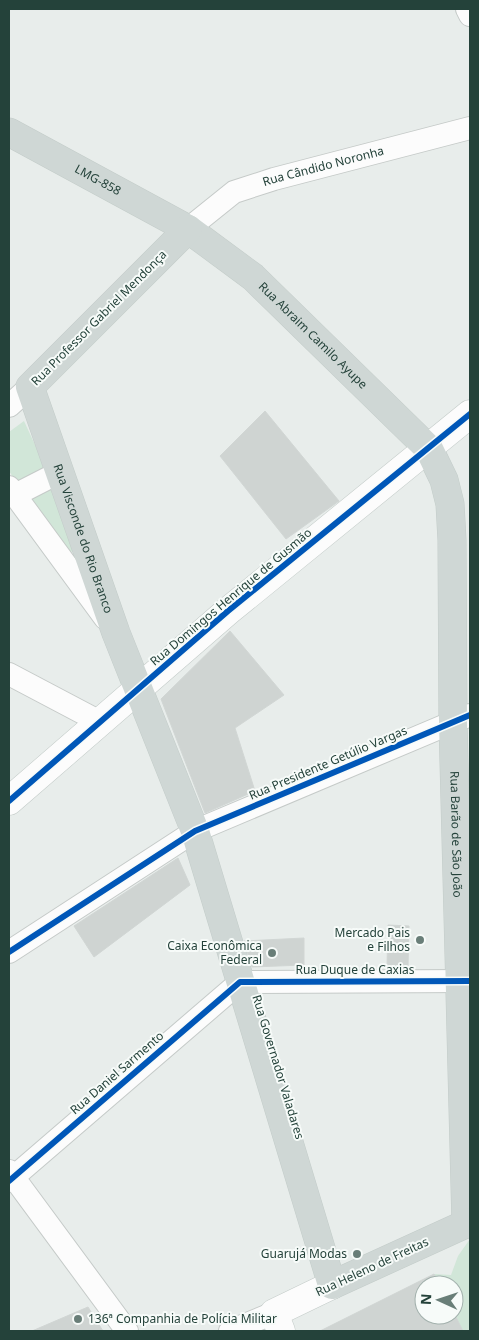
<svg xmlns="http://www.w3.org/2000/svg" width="479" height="1340" font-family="'Noto Sans',sans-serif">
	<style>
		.green { fill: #d1e6d8 }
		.building { fill: #cfd4d2; stroke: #d1d6d4 }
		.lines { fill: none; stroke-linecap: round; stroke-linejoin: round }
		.street-casing { stroke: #c5cac8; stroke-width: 24 }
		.secondary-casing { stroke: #c3cbc8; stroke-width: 29 }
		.primary-casing { stroke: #c3ccc9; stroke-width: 29 }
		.street { stroke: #fcfcfc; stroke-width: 22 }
		.secondary { stroke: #fcfcfc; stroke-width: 28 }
		.primary { stroke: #cfd7d5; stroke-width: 28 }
		.cycleway-casing { stroke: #f7fbf9; stroke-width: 9 }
		.cycleway { stroke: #0057b8; stroke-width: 6 }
		.poi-dot { fill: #697e78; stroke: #f7fbf9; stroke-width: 2 }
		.labels { text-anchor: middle; stroke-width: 4; stroke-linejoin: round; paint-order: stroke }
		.street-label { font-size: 12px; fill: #24423a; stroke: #f7fbf9 }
		.poi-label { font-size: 12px; fill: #24423a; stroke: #f7fbf9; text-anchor: end }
	</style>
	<rect width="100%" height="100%" fill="#e8edeb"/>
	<g class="green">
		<path d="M24,421L84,551L62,552L9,471V432Z"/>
		<path d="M470,1239V1331H463L454,1313V1285H440L434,1274L451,1275L458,1256Z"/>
	</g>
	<g class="building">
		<path d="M265,411L339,501L286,539L220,456Z"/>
		<path d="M230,631L284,695L235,728L255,791L205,813L161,699Z"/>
		<path d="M178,858L190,885L94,957L74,926Z"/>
		<path d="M388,925L409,926L408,967H387Z"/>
		<path d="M304,938V965L252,967L244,941Z"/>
		<path d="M434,1274L440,1285H424V1315L454,1313L463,1331H320Z"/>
		<path d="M88,1307L103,1331H32Z"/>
	</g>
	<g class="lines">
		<defs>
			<g id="street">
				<path d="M467,9L470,15"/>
				<path id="s1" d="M188,229L234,192L274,179L470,128"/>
				<path d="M9,406L30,387"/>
				<path d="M9,487L105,618"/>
				<path d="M15,495L60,472"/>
				<path d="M9,674L100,722"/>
				<path d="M9,952L195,831L470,715"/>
				<path d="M9,1171L127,1331"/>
				<path d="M9,1181L240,982L470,981"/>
				<path d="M230,1331L274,1313"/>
			</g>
			<g id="secondary">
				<path d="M9,801L228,611L470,414"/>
				<path d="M281,1331L274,1313L332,1285"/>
			</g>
			<g id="primary">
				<path id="s2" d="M9,132L188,229L253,277L429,449L444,480L450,504L452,540L453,723L466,1224"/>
				<path id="s3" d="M188,229L30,387L116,633L195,831L332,1285L470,1222"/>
			</g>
		</defs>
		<use href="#street" class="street-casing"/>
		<use href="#secondary" class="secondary-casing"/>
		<use href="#primary" class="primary-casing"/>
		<use href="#street" class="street"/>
		<use href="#secondary" class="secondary"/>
		<use href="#primary" class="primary"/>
		<defs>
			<g id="cycleway">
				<path d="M9,801L228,611L470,414"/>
				<path d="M9,952L195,831L470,715"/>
				<path d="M9,1181L240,982L470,981"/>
			</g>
		</defs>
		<use href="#cycleway" class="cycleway-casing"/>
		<use href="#cycleway" class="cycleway"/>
	</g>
	<g class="poi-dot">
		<circle cx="420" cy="940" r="5"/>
		<circle cx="272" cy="953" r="5"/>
		<circle cx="357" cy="1254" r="5"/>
		<circle cx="78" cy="1319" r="5"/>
	</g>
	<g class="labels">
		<g class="street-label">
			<text dy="4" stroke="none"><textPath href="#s1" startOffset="152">Rua Cândido Noronha</textPath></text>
			<text dy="4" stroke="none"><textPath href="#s2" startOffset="101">LMG-858</textPath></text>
			<text transform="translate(99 318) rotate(-45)" y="4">Rua Professor Gabriel Mendonça</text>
			<text dy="4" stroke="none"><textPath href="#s2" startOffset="368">Rua Abraim Camilo Ayupe</textPath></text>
			<text dy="4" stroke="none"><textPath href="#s3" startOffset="384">Rua Visconde do Rio Branco</textPath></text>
			<text transform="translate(231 597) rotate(-40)" y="4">Rua Domingos Henrique de Gusmão</text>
			<text transform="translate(328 763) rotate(-23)" y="4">Rua Presidente Getúlio Vargas</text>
			<text dy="4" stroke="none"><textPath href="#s2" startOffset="920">Rua Barão de São João</textPath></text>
			<text x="355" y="974">Rua Duque de Caxias</text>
			<text transform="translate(278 1067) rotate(73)" y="4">Rua Governador Valadares</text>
			<text transform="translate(117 1073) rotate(-41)" y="4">Rua Daniel Sarmento</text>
			<text transform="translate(372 1267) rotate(-25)" y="4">Rua Heleno de Freitas</text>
		</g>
		<g class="poi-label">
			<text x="410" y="937">Mercado Pais<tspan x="410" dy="14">e Filhos</tspan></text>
			<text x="262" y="950">Caixa Econômica<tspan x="262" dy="14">Federal</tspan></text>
			<text x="347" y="1258">Guarujá Modas</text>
			<text x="88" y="1323" text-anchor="start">136ª Companhia de Polícia Militar</text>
		</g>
	</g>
	<rect width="479" height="1340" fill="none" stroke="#24423a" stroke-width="20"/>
	<g transform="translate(439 1300) rotate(273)"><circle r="24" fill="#f7fbf9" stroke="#a3b1ad"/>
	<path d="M0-4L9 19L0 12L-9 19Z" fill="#697e78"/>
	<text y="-8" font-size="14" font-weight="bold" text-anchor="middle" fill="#24423a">N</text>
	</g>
</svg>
